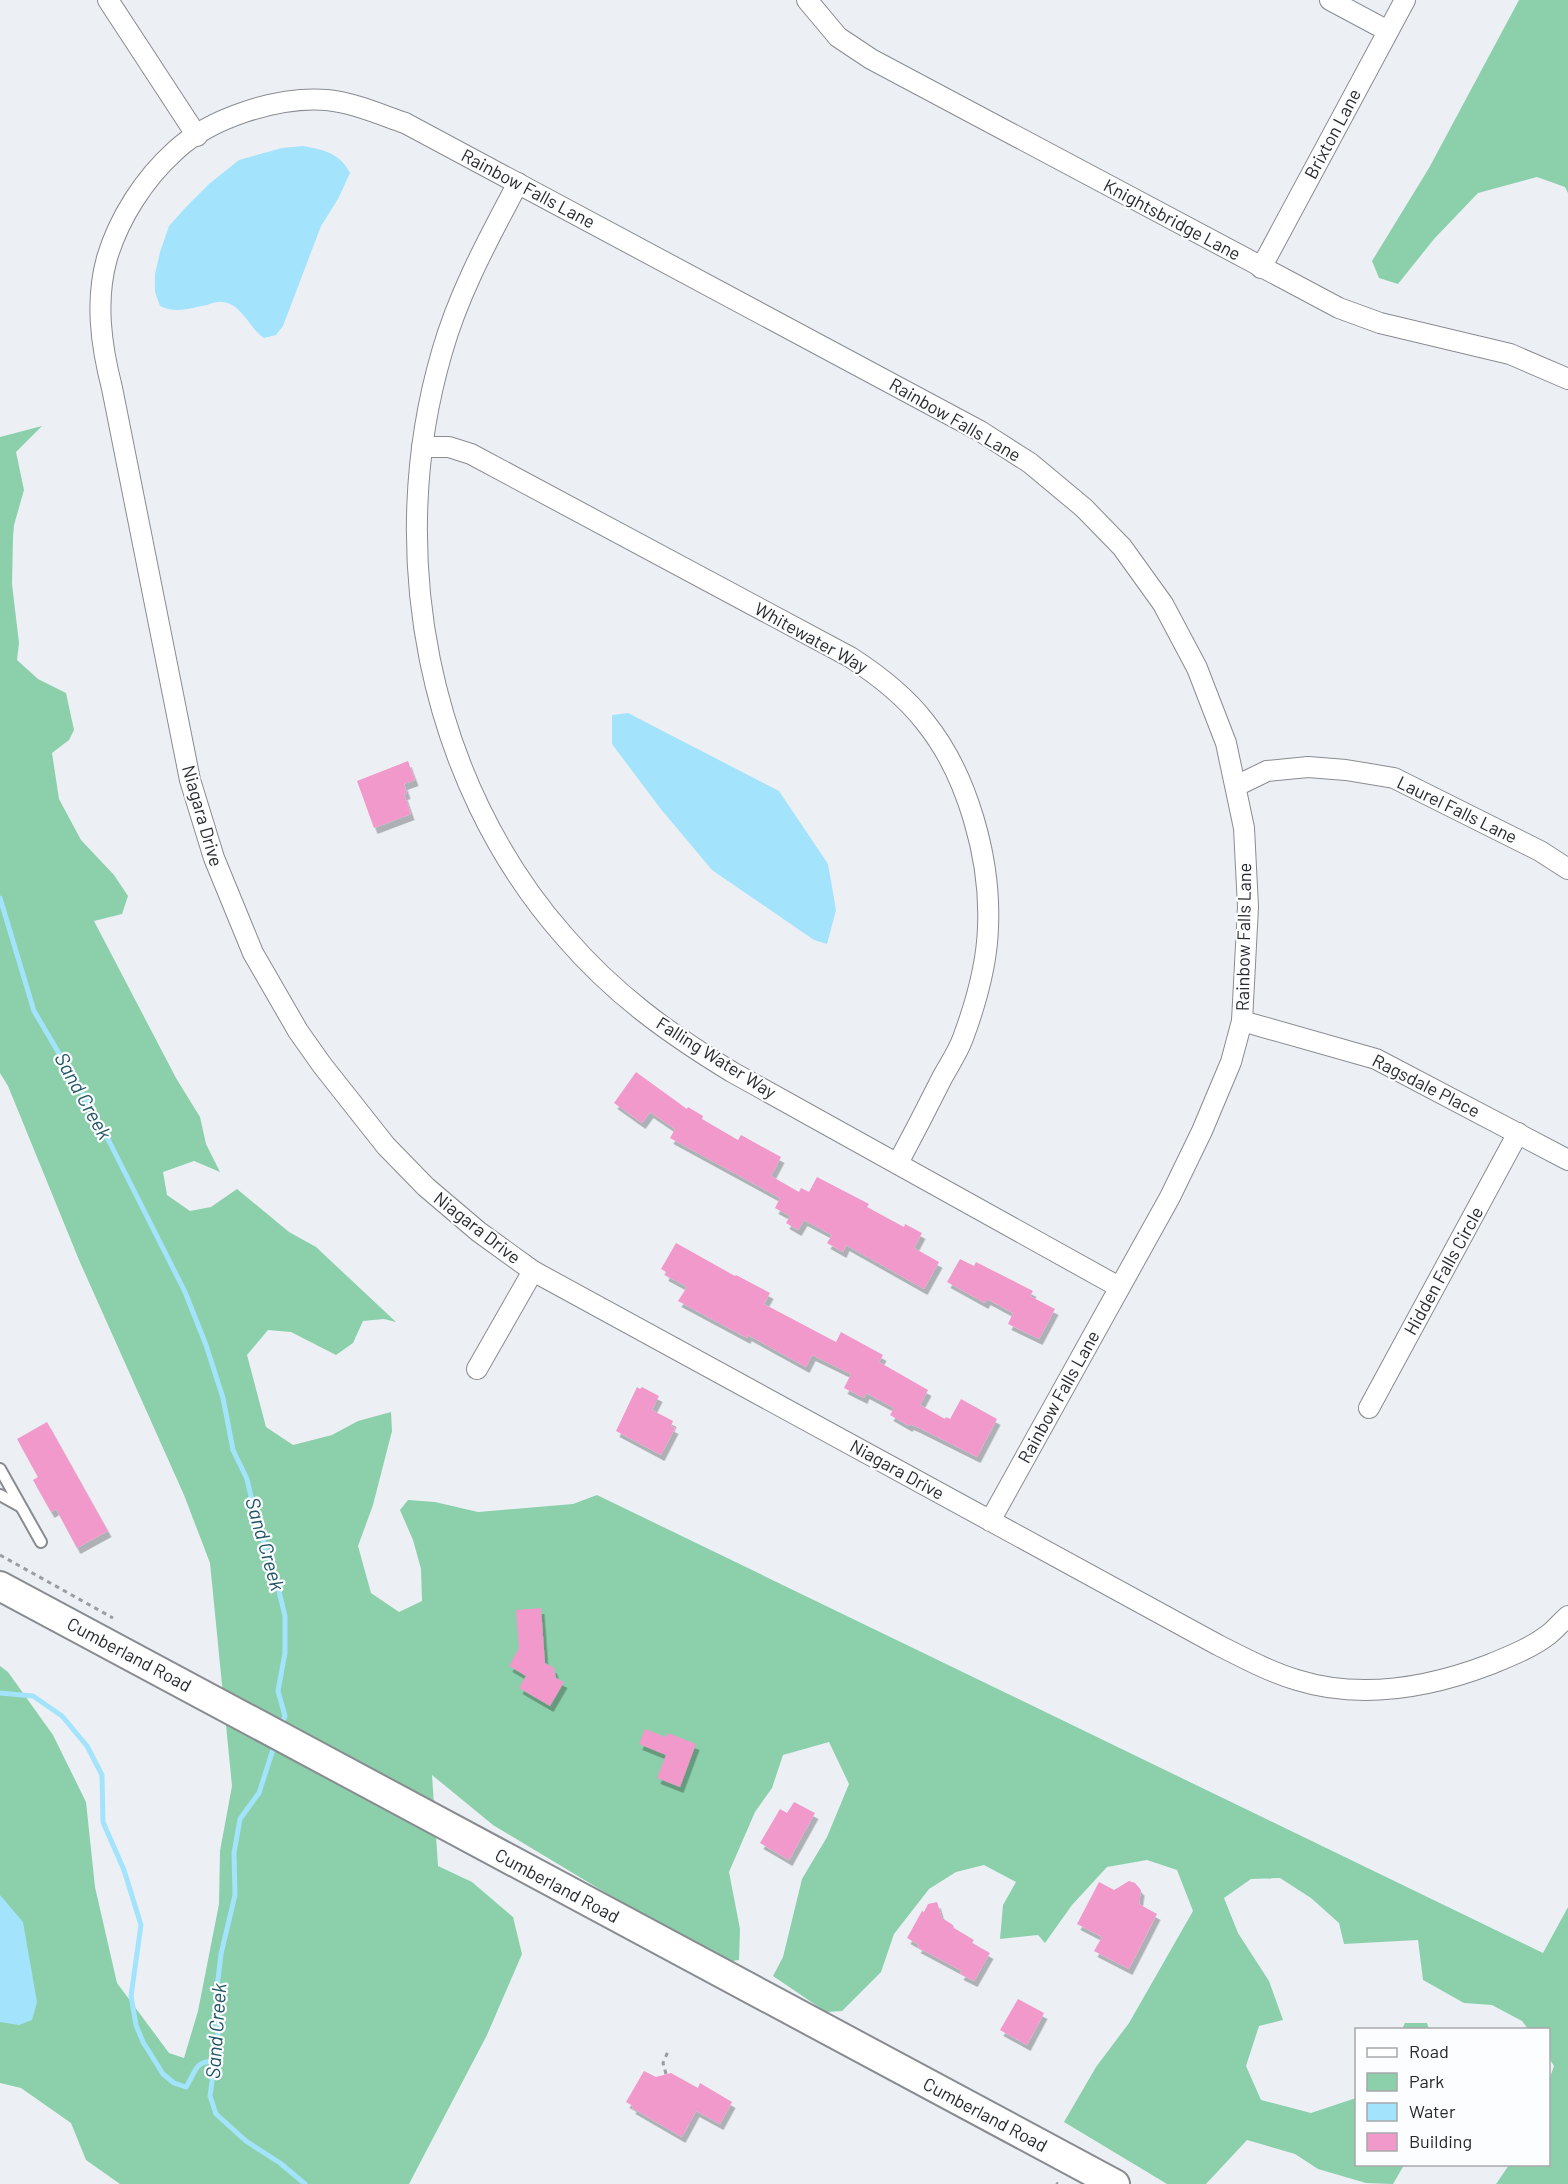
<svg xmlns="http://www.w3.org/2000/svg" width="1568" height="2184" font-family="Barlow,sans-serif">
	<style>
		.green { fill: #8bd0ab }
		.water { fill: #a3e3fb }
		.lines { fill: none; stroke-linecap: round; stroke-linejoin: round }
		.stream { stroke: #a3e3fb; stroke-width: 5 }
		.building { fill: #f199ca; filter: url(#shadow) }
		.service-casing { stroke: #888c91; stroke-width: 14 }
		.minor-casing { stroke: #888c91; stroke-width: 22 }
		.secondary-casing { stroke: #888c91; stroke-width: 32 }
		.path { stroke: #9b9da1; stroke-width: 3; stroke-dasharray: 4.5 4.5; stroke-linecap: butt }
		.service { stroke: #fff; stroke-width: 10 }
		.minor { stroke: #fff; stroke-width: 20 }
		.secondary { stroke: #fff; stroke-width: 28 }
		.labels { text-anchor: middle; stroke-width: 4.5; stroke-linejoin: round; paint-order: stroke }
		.street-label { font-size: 18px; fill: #28292b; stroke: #fbfdff }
		.water-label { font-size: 20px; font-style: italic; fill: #215464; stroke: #fbfdff }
	</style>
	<defs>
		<filter id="shadow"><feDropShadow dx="3.5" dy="6" stdDeviation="0" flood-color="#0004"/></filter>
	</defs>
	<rect width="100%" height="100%" fill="#ecf0f5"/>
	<g class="green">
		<path d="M1519,0H1568V193L1565,187L1537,177L1478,193L1434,239L1398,284L1379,278L1372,261L1429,168Z"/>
		<path d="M42,426L16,452L24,490L14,525L13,538L12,584L19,643L17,660L38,679L66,693L74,730L69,740L52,753L59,799L81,840L114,875L128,896L122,914L94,921L176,1078L200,1117L206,1144L220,1172L194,1161L163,1172L167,1195L190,1211L211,1207L237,1189L289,1232L316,1247L396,1322L384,1319L363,1321L353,1343L336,1355L291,1332L268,1330L247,1355L266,1427L293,1445L332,1435L358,1421L391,1412L392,1431L373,1505L358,1546L371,1593L399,1612L422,1601L421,1569L413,1540L400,1510L408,1500L435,1502L478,1512L573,1504L597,1495L1543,1953L1568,1907V2184H1496L1509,2165L1548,2164L1549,2080L1554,2066L1549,2058L1548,2030L1528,2029L1522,2021L1492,2005L1464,2003L1423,1980L1418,1940L1344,1944L1339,1923L1311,1898L1280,1878L1251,1879L1224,1898L1238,1933L1269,1981L1283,2020L1259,2026L1246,2066L1261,2100L1311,2113L1356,2098V2164L1404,2165L1393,2184L1366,2183L1318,2169L1295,2154L1247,2140L1206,2184H1167L1064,2122L1096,2067L1129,2023L1193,1911L1177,1870L1147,1860L1107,1867L1072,1905L1045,1943L1038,1935L1000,1939L1003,1905L1016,1882L984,1865L956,1872L929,1889L894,1934L881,1972L842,2011L826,2012L773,1976L783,1957L802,1879L827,1837L849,1784L829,1742L783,1755L772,1788L755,1812L729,1872L740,1929L739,1960L725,1962L646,1917L493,1825L432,1775L438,1866L472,1882L513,1917L522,1954L487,2035L409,2184H120L86,2160L71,2123L21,2088L0,2083V1666L8,1672L53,1735L86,1802L95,1887L117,1983L169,2053L184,2058L198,2011L219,1904L220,1851L232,1786L210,1563L184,1495L79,1260L8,1086L0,1073V437Z"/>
		<path d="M1405,2023H1427L1429,2029H1402Z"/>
	</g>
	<g class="water">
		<path d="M303,146C324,150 340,153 350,173L338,199L321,226L283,326L276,335L264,338C249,328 241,302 221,302C217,301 211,304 207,305C191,308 175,314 160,306L155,292V274L160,252L169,226L186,207L209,184L239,160L282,148Z"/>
		<path d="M628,713L779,791L828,864L836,910L827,944L814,940L712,870L660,808L612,744V715Z"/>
		<path d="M0,1895L23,1922L37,2002L32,2020L19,2025L0,2022Z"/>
	</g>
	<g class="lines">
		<g class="stream">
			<path d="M0,898L34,1011L83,1094L109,1141L185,1292L206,1345L223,1398L233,1450L247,1479L256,1519L276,1579L285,1616V1653L278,1691L285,1716L281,1726"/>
			<path d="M0,1693L33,1696L62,1716L87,1746L102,1775L103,1822L124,1870L141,1925L131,1996L136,2025L143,2042L163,2074L174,2083L186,2087C197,2071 193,2061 216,2061"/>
			<path d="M275,1743L259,1793L240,1819L234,1853L235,1895L221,1954L217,1988L218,2038L210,2096L216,2114L246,2141L280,2163L305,2184"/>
		</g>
	</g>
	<g class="building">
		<path d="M408,761L415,780L404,784L407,793L404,794L411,814L374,828L357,781Z"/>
		<path d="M636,1072L687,1109L688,1107L703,1116L702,1119L738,1140L741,1135L781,1157L771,1176L799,1192L801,1188L809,1192L817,1177L869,1204L867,1207L904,1227L905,1224L922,1233L914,1248L939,1262L924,1289L846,1245L843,1252L827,1243L832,1235L804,1220L798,1230L786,1223L790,1216L775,1208L780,1198L670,1138L675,1129L650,1112L642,1123L614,1103Z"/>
		<path d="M676,1243L735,1276L736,1275L770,1293L764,1304L836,1342L841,1332L883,1355L879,1362L928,1390L920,1405L945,1419L946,1417L950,1419L961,1399L997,1419L977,1457L917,1427L910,1424L909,1426L890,1415L894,1408L866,1393L864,1398L844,1388L851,1374L812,1355L806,1367L748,1335L747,1338L678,1301L687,1287L665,1275L666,1272L661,1269Z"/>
		<path d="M960,1259L974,1266L976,1262L1033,1291L1030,1296L1055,1309L1039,1339L1008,1324L1013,1313L987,1299L985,1303L947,1282Z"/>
		<path d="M637,1387L640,1389L642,1387L659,1396L652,1410L673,1421L671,1426L675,1428L661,1455L616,1431Z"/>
		<path d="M47,1422L108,1531L77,1548L56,1509L51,1512L33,1480L38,1477L17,1439Z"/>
		<path d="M541,1608L545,1663L554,1668L556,1678L564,1682L550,1706L519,1688L526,1676L509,1666L519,1648L516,1610Z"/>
		<path d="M645,1729L666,1737L668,1733L696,1744L680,1787L657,1778L666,1755L639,1744Z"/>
		<path d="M794,1802L815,1813L789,1860L760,1843L780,1809L787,1813Z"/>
		<path d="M1129,1881L1135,1883L1141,1890L1139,1904L1157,1914L1129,1969L1094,1951L1102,1937L1077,1924L1099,1882L1114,1890Z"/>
		<path d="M937,1902L942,1918L953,1925L954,1928L974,1940L972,1943L990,1953L974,1981L960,1974L962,1971L917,1947L919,1945L907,1938L922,1911L924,1912L928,1904Z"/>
		<path d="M1018,1999L1044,2013L1027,2045L1000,2030Z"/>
		<path d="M644,2071L656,2077L671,2073L698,2088L700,2083L732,2102L720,2124L696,2111L682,2137L632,2108L633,2106L626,2102Z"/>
	</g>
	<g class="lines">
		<defs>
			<g id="service">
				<path d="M0,1469L41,1542"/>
				<path d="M0,1495L20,1506"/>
			</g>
			<g id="minor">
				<path d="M108,0L197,136"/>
				<path d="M807,0L838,37L871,59L1339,308L1380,323L1510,354L1568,379"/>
				<path d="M1330,0L1388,31"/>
				<path d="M518,183C489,238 459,292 442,352C384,550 427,781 565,937C614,994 668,1033 732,1072L1119,1287"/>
				<path d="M1261,268L1405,0"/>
				<path d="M422,447H449L471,454L850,657C878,675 905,696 925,722C968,775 991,860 988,927C987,965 976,1003 963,1038C958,1052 949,1065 942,1078C928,1106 913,1135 898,1163"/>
				<path d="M1236,786L1267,771L1308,767L1346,770L1394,778L1540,851L1568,869"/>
				<path d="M1242,1021L1376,1059L1568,1160"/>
				<path d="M477,1369L533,1271"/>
				<path d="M1369,1408L1518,1133"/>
				<path d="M990,1521L1170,1197L1202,1131L1231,1062L1242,1021L1248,907L1244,828L1226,743L1197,668L1163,604L1122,547L1084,508L1030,463L980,431L405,123C379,114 354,103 327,100C278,96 210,118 175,151C144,179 119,218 107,258C95,301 101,345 112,388L190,780L214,858L253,953L298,1031L322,1065L386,1146L426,1187L479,1232L533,1271L1218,1645C1244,1658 1270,1672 1297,1680C1361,1700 1431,1687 1491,1664C1510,1656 1531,1648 1548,1635C1555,1630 1561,1622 1568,1616"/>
			</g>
			<path id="secondary" d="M0,1586L1115,2184"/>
		</defs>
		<use href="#service" class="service-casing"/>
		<use href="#minor" class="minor-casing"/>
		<use href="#secondary" class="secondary-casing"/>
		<g class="path">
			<path d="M0,1555L113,1618"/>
			<path d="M666,2074L663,2063L669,2049"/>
			<path d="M1056,2183L1058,2184"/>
		</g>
		<use href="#service" class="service"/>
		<use href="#minor" class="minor"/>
		<use href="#secondary" class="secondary"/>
	</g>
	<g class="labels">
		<g class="street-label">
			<text transform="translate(1333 134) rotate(-62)" y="6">Brixton Lane</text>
			<text transform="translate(528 189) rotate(28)" y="6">Rainbow Falls Lane</text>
			<text transform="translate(1172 220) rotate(28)" y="6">Knightsbridge Lane</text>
			<text transform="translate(955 420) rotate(30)" y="6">Rainbow Falls Lane</text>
			<text transform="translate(811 638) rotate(29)" y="6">Whitewater Way</text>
			<text transform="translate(1457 810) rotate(26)" y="6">Laurel Falls Lane</text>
			<text transform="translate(202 816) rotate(74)" y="6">Niagara Drive</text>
			<text transform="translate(1244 937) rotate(-89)" y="6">Rainbow Falls Lane</text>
			<text transform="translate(716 1058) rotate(32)" y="6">Falling Water Way</text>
			<text transform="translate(1426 1086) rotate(27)" y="6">Ragsdale Place</text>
			<text transform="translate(477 1228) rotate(38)" y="6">Niagara Drive</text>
			<text transform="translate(1444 1271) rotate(-61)" y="6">Hidden Falls Circle</text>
			<text transform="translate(1059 1397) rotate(-61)" y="6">Rainbow Falls Lane</text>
			<text transform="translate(897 1470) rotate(29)" y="6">Niagara Drive</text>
			<text transform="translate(129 1655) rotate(28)" y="6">Cumberland Road</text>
			<text transform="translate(557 1886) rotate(28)" y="6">Cumberland Road</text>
			<text transform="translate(985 2115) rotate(28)" y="6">Cumberland Road</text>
		</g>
		<g class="water-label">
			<text transform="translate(83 1096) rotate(61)" y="7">Sand Creek</text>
			<text transform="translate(265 1544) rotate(74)" y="7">Sand Creek</text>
			<text transform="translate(216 2031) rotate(-86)" y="7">Sand Creek</text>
		</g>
	</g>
	<rect x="1355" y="2028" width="195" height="138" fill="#fbfdff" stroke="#a7a8aa" stroke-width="1.5"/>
	<rect x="1367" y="2048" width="30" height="9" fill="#ffffff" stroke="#a7a8aa" stroke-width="1.5"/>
	<text x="1409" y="2058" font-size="18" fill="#28292b">Road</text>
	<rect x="1367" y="2073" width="30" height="18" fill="#8bd0ab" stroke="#a7a8aa" stroke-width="1.5"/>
	<text x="1409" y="2088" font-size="18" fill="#28292b">Park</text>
	<rect x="1367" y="2103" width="30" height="18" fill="#a3e3fb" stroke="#a7a8aa" stroke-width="1.5"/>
	<text x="1409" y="2118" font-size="18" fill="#28292b">Water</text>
	<rect x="1367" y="2133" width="30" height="18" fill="#f199ca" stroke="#a7a8aa" stroke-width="1.5"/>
	<text x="1409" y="2148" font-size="18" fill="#28292b">Building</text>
</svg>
